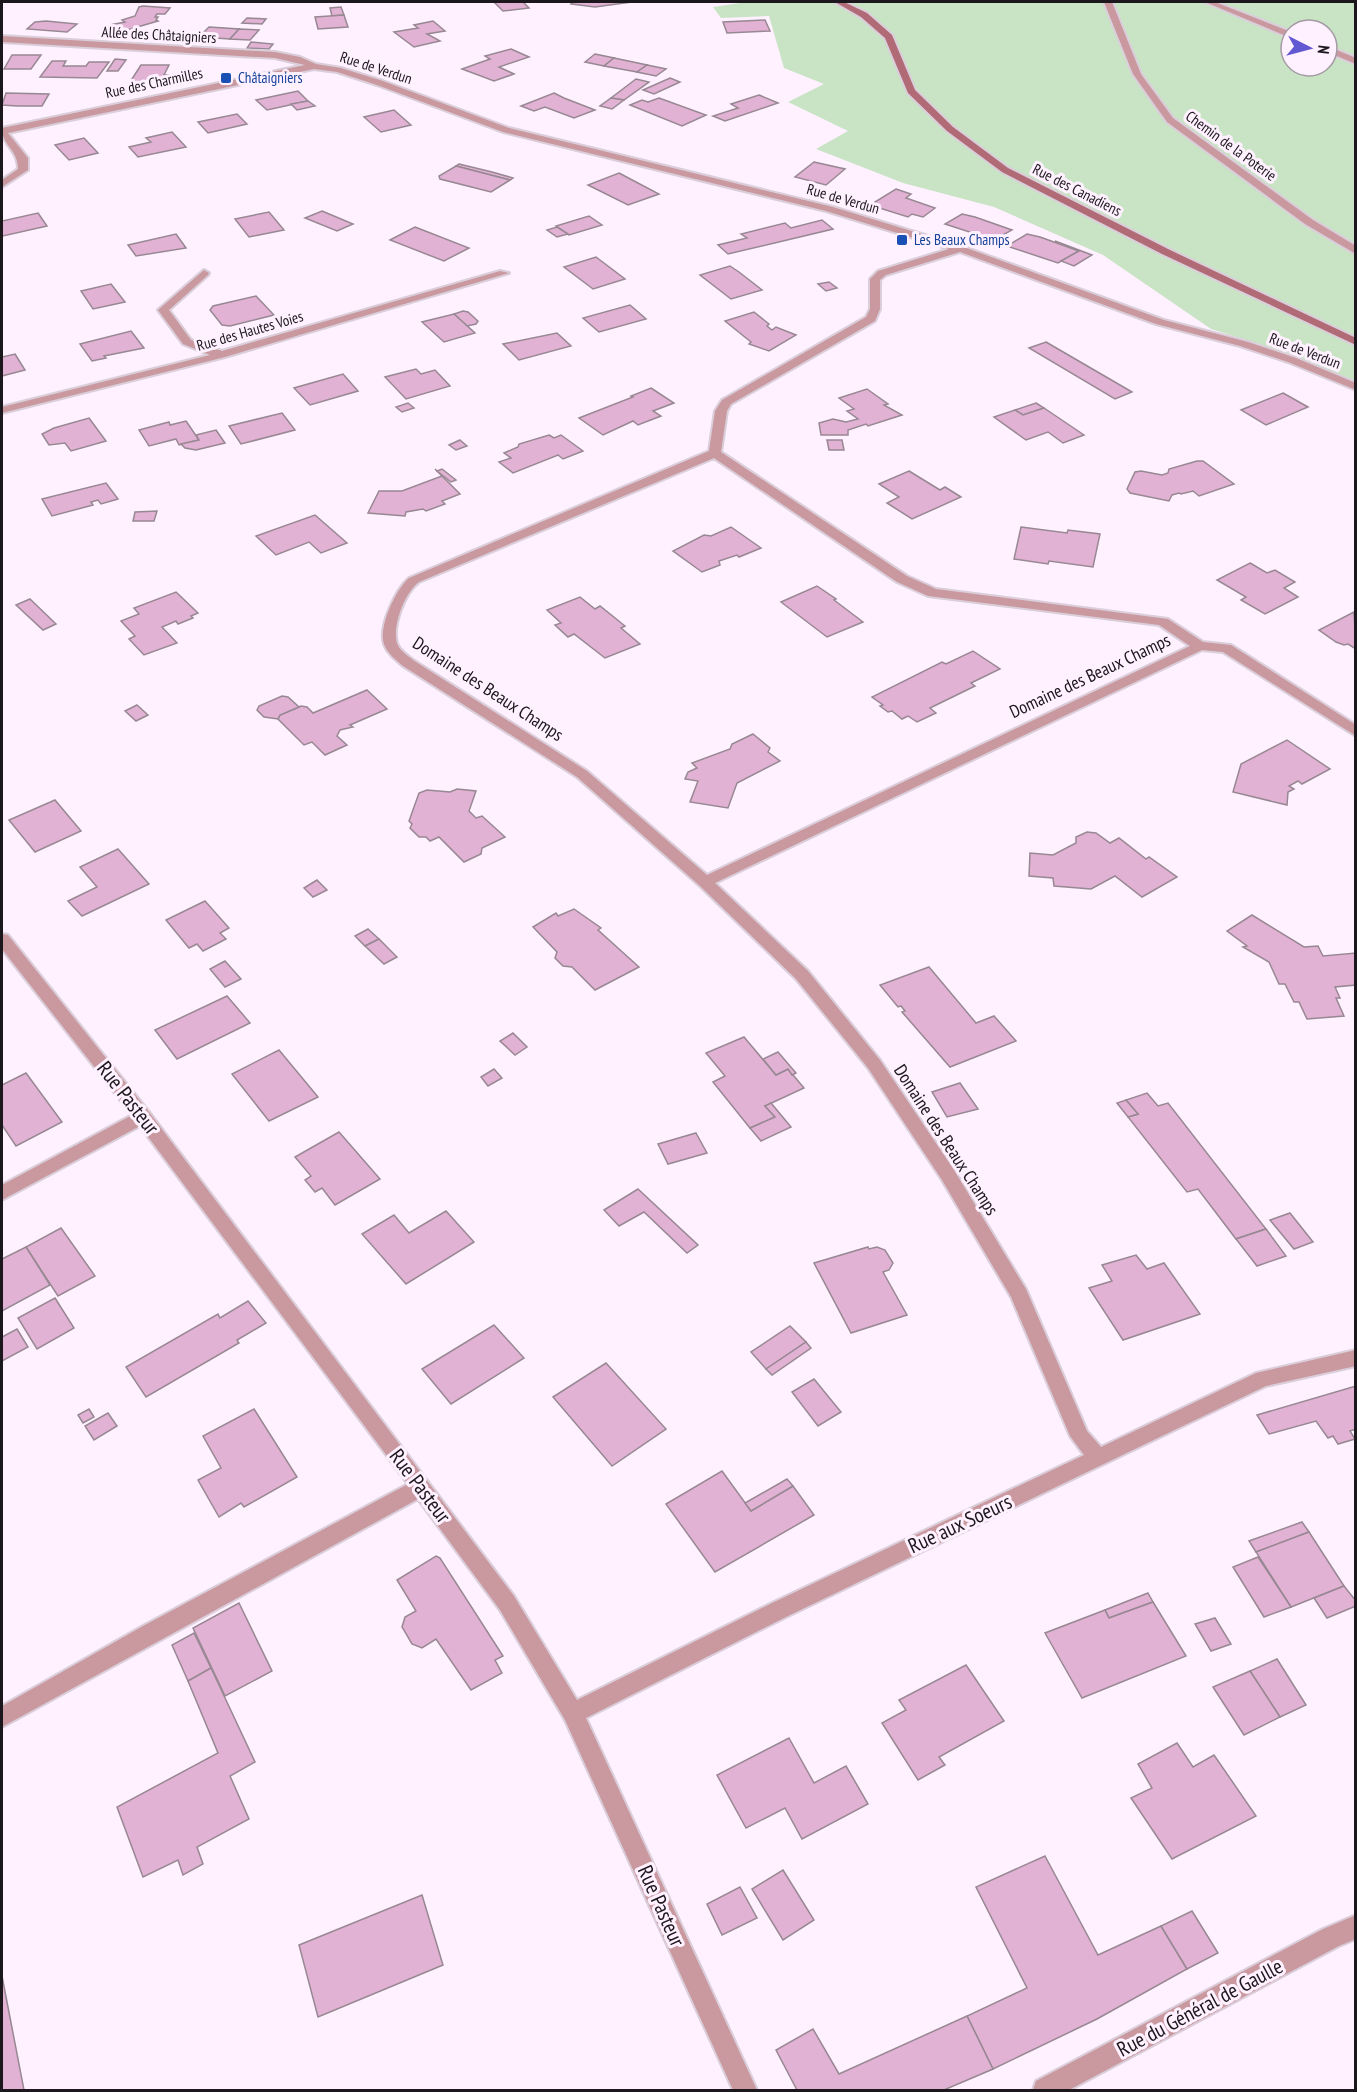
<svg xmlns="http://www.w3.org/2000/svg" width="1357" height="2092" font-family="'PT Sans Narrow',sans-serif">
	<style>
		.green { fill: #c9e4c5; fill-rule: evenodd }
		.building { fill: #e1b2d3; stroke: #988893; stroke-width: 1.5 }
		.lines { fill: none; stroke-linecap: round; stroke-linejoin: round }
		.minor-casing { stroke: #dbcedb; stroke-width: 4 }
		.secondary-casing { stroke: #dbcedb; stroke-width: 4 }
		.minor { fill: #c9999f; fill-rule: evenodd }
		.secondary { fill: #b06b76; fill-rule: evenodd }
		.transit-dot { fill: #1a4fb4; stroke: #fff1ff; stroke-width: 2 }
		.labels { text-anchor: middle; stroke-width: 6; stroke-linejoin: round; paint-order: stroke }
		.far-street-label { font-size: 15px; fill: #1c171c; stroke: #fff1ff }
		.far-transit-label { font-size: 15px; fill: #164399; stroke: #fff1ff; text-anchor: start }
		.street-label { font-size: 18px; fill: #1c171c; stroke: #fff1ff }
		.near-street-label { font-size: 21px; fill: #1c171c; stroke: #fff1ff }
	</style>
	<rect width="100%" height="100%" fill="#fff1ff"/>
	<path class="green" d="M747,2H1355V381L1288,353L1211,329L1103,255L994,207L903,183L816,149L848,131L788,102L824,84L784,68L769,16L721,18L713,7ZM1291,30H1327V66H1291Z"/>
	<g class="building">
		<path d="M494,2H523L529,8L503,11Z"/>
		<path d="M573,2H632L595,7L571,4Z"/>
		<path d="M143,6L170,8L165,14H157L155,17H158L156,20L158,21L117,33L104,26L125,22L122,20L135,16L139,7Z"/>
		<path d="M341,7L344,15L332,16L330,8Z"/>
		<path d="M344,15L348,27L318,29L315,17Z"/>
		<path d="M247,18L266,19L262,24L242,23Z"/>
		<path d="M765,20L770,31L727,33L723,22Z"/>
		<path d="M46,21L77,24L67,32L27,29L35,22Z"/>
		<path d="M433,21L445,31L427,34L440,41L414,47L394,32L418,28L414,25Z"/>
		<path d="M209,27L239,29L230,39L199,37Z"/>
		<path d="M239,29L259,30L250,40L230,39Z"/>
		<path d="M251,42L273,44L269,49L247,48Z"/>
		<path d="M511,49L529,57L499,67L514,74L494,81L462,69L490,59L485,56Z"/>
		<path d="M595,54L614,58L604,66L585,62Z"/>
		<path d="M12,55H41L31,69H4Z"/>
		<path d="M614,58L647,65L637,72L604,66Z"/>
		<path d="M115,59L126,60L118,71H107Z"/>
		<path d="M52,61H66L63,66H86L89,62H109L97,78L40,77Z"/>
		<path d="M141,65H169L164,75H180L175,82H130Z"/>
		<path d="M647,65L666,69L656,76L637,72Z"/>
		<path d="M670,78L680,82L654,94L643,90Z"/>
		<path d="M636,79L649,82L624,100L611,98Z"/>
		<path d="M298,91L308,101L267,110L256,100Z"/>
		<path d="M6,93L49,94L42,106H17L2,105Z"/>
		<path d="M554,93L564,98L595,110L574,118L545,107L534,111L521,106Z"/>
		<path d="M759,95L778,103L725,121L713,116L738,108L731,104Z"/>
		<path d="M611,98L624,100L612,109L600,106Z"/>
		<path d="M659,98L706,115L682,126L630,105L642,100L648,102Z"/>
		<path d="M308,101L315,106L297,110L291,104Z"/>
		<path d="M394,110L411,125L381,132L364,117Z"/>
		<path d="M237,114L247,124L208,133L198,122Z"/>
		<path d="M172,132L186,147L138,157L129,147L151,142L146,138Z"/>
		<path d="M84,138L98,153L69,160L55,145Z"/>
		<path d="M814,162L845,169L826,185L795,177Z"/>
		<path d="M459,164L492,172L513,178L510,180L456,166Z"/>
		<path d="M456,166L510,180L491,192L440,179L439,176Z"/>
		<path d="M619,173L636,182L659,194L628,205L588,185Z"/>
		<path d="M896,189L911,194L906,198L935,208L923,217L912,214L908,217L870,205Z"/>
		<path d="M322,211L353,224L337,231L305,218Z"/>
		<path d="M269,212L284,230L249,237L235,219Z"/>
		<path d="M38,213L47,226L3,236L2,234V221Z"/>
		<path d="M962,214L975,217L1012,230L994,240L945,224Z"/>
		<path d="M589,216L602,225L569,235L556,226Z"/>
		<path d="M822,220L833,229L728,254L718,245L747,238L741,234L785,223L791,228Z"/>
		<path d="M415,227L469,248L444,261L390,240Z"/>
		<path d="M557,227L568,234L557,237L547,230Z"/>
		<path d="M176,234L186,248L136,256L128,245Z"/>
		<path d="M1027,234L1040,237L1079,251L1058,263L1007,246Z"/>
		<path d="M1055,241L1092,255L1074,266L1061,261L1079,251Z"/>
		<path d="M596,257L625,279L593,289L564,267Z"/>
		<path d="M730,266L739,272L762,290L731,299L700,275Z"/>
		<path d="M829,282L837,288L826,291L818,284Z"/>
		<path d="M111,284L125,302L93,309L81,291Z"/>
		<path d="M256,296L274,315L230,326L222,325L210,310L213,306Z"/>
		<path d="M630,305L646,319L599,332L583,318Z"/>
		<path d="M463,311L468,312L478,321L476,324L467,326L454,314Z"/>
		<path d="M754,312L769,324L767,326L772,330L776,327L796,335L769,351L749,344L751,342L725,321Z"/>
		<path d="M454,314L475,333L444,342L422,322Z"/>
		<path d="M131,331L144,348L104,356L106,358L92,361L80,344Z"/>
		<path d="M557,333L571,346L519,360L503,344Z"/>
		<path d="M1046,342L1132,392L1115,399L1029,348Z"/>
		<path d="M15,354L25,370L2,376V357Z"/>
		<path d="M416,369L421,374L435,370L450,386L406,399L385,377Z"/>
		<path d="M343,374L358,391L310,405L294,388Z"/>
		<path d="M651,388L674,403L653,411L661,416L638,425L633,421L603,435L579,418L633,397L631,396Z"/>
		<path d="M867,389L888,404L884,405L902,415L868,426L866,424L848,430V435H821L819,423L833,419L846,422L858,419L847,411L854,409L839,398Z"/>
		<path d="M1283,393L1308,407L1266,425L1241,410Z"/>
		<path d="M408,403L414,408L402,412L396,407Z"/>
		<path d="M1036,403L1044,408L1023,415L1015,410Z"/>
		<path d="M1044,408L1084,435L1063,443L1048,432L1026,440L994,417L1015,410L1023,415Z"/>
		<path d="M282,413L295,430L241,444L229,426Z"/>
		<path d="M89,418L106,441L71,451L65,443L49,445L42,434L54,428Z"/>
		<path d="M186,421L199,440L179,445L176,439L149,446L139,430L169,422L170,425Z"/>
		<path d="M216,430L225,443L196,450L185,448L181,444L199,440L196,435Z"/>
		<path d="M549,435L554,438L561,435L583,451L563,459L558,455L513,473L499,462L511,458L504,453L518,447L519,444Z"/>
		<path d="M460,440L467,446L456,450L449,445Z"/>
		<path d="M827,440H842L844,450H829Z"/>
		<path d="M1197,461H1203L1234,484L1199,496L1193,491L1181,494L1179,493L1172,495L1169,501L1130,493L1127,489L1135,472L1141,471L1162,475L1168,473L1169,469Z"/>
		<path d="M435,469L460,494L442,501L445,504L426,511L423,509L406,512L405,516L368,513L379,491H402L442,476Z"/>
		<path d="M442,469L456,480L451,482L437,471Z"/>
		<path d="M909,471L940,490L945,487L961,497L912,519L887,503L899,497L879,484Z"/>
		<path d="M106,483L118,499L101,504L98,500L91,502L93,505L52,516L42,499Z"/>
		<path d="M157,511L154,521H133L135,512Z"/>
		<path d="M315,515L347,543L321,553L309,542L276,555L256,536Z"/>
		<path d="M731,527L761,548L739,557L737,555L719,561L720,565L702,572L673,551L704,535L711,536Z"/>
		<path d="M1021,527L1067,533L1068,530L1100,534L1093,567L1049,561L1048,564L1014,559Z"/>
		<path d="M1250,563L1267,573L1275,570L1295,582L1284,588L1298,597L1265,614L1241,600L1246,597L1217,580Z"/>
		<path d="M817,586L836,599L834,600L863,622L827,637L781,602Z"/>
		<path d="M176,592L198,613L191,616L193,618L178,624L176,621L162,627L177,643L144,655L129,639L135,636L121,621L139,614L134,608Z"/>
		<path d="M580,597L595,609L600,606L625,626L621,628L640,644L605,658L574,634L568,637L555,625L561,623L547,610Z"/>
		<path d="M30,599L56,624L43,630L16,605Z"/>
		<path d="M1354,612L1356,649L1348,644L1344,645L1336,642L1319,630Z"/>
		<path d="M973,651L1000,669L971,683L975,686L930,708L936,713L917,722L908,716L902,719L892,711L888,712L880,706L883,705L872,697L942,662L946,664Z"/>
		<path d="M367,690L387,709L350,725L353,727L340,730L337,736L347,745L325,755L312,742L304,745L278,719L280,715L301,706L307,707L313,713Z"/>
		<path d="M282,696L288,697L299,707L280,715L278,719L264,717L257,710L259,706Z"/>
		<path d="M137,705L148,715L136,721L125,711Z"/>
		<path d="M753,734L770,748L768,752L780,761L737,783L728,808L690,802L698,781L685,779L688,772L697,768L692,763L730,749L732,744Z"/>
		<path d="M1287,740L1330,769L1302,784L1298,781L1289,786L1294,789L1288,792L1287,805L1233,792L1241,764Z"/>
		<path d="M457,789L476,791L469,811L476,818L482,816L505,837L482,848L481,854L464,862L439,837L430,841L426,837H419L410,828L412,824L409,821L419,793L427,790L450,792Z"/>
		<path d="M55,800L81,831L35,852L9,820Z"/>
		<path d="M1087,832L1096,833L1110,843L1119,838L1146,859L1149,857L1177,877L1142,897L1115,876L1091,889L1054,886L1053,878L1029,876L1030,853L1053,855L1076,843V837Z"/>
		<path d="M118,849L149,884L82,916L68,901L97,887L80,867Z"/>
		<path d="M317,880L327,890L313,897L304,888Z"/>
		<path d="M205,901L229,928L220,933L226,939L203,951L197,944L189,948L166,920Z"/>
		<path d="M574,909L601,928L598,930L639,967L595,990L572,967L563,966L555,958L557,952L533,927L556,913L558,916Z"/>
		<path d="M1252,915L1304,947L1318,946L1323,956L1356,953V985L1335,987L1340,998H1336L1344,1016L1307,1019L1299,1002H1294L1285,984H1279L1269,962L1243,947L1247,946L1227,931Z"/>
		<path d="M368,929L379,939L365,946L355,936Z"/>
		<path d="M379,939L397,957L384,964L365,946Z"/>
		<path d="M225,961L241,979L225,987L210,969Z"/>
		<path d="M929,967L976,1023L994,1016L1016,1041L950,1067L902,1012L905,1011L901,1006L898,1007L880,985Z"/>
		<path d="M227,996L250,1023L177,1059L155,1030Z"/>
		<path d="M513,1033L527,1047L515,1055L500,1041Z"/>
		<path d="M744,1037L776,1075L788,1069L804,1088L765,1106L775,1117L750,1128L713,1082L725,1076L706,1053Z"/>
		<path d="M279,1050L318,1097L269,1121L232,1074Z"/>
		<path d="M778,1052L796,1073L792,1075L788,1069L776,1075L763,1059Z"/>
		<path d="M494,1069L502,1078L488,1086L481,1077Z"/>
		<path d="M26,1073L62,1122L16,1146L2,1125V1085Z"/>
		<path d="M960,1083L978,1109L947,1117L932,1092Z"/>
		<path d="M1147,1093L1158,1106L1168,1103L1266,1229L1236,1239L1198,1189L1187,1192L1128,1117L1138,1114L1126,1100Z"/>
		<path d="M1126,1100L1138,1114L1128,1117L1117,1103Z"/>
		<path d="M771,1103L791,1127L761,1141L750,1128L775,1117L765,1106Z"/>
		<path d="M339,1132L380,1179L335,1205L322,1188L315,1192L305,1180L311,1176L295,1157Z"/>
		<path d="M696,1133L707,1153L668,1164L658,1144Z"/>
		<path d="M638,1189L698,1245L687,1253L644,1212L619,1226L604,1210Z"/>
		<path d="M446,1211L474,1242L406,1284L362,1234L394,1215L409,1233Z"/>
		<path d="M1290,1213L1313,1242L1294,1249L1270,1220Z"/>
		<path d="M61,1228L95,1276L58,1296L26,1247Z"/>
		<path d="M1266,1229L1286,1256L1257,1266L1236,1239Z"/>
		<path d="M26,1247L50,1285L2,1311V1259Z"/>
		<path d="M868,1247L869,1249L877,1247L885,1250L893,1263L889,1270L883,1272L907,1315L851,1333L814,1263Z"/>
		<path d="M1136,1255L1147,1269L1164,1263L1200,1314L1123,1340L1089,1288L1112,1281L1102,1265Z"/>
		<path d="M55,1298L74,1328L37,1349L18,1318Z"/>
		<path d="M248,1301L266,1323L237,1340L239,1343L146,1397L126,1367L218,1314L220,1318Z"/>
		<path d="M494,1325L524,1358L451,1404L422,1369Z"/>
		<path d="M790,1326L806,1342L766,1369L751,1352Z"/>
		<path d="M17,1329L28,1347L2,1361V1337Z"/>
		<path d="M806,1342L811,1348L772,1375L766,1369Z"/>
		<path d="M606,1363L666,1429L612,1466L553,1397Z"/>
		<path d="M814,1379L841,1412L818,1426L792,1392Z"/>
		<path d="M1356,1386V1429L1350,1431L1355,1439L1338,1444L1333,1436L1328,1438L1316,1421L1269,1434L1257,1415Z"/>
		<path d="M89,1409L94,1417L83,1423L78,1415Z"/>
		<path d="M254,1409L297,1477L244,1507L241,1503L219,1517L198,1480L221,1468L203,1436Z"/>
		<path d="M108,1413L117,1426L94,1440L85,1426Z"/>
		<path d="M722,1471L751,1511L793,1486L814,1515L715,1572L666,1504Z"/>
		<path d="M787,1479L793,1486L751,1511L745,1503Z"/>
		<path d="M1302,1522L1309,1532L1256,1552L1249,1541Z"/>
		<path d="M1309,1532L1344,1586L1291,1607L1256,1552Z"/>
		<path d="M436,1556L440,1558L503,1656L495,1660L502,1673L471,1690L436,1639L422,1648L412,1644L402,1627L405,1617L416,1611L397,1580Z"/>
		<path d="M1258,1557L1291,1607L1264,1617L1233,1567Z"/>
		<path d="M1344,1586L1356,1601V1606L1327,1618L1314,1598Z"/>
		<path d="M1148,1593L1153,1602L1109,1618L1105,1610Z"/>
		<path d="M1153,1602L1186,1656L1082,1698L1045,1633L1105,1610L1109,1618Z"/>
		<path d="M239,1603L272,1671L225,1696L193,1628Z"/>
		<path d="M1215,1618L1231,1644L1211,1651L1195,1624Z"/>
		<path d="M194,1633L211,1668L188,1681L172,1645Z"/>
		<path d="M1277,1659L1306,1705L1280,1717L1250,1671Z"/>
		<path d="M966,1665L1004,1721L939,1757L945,1765L918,1780L882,1723L906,1710L899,1700Z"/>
		<path d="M211,1668L255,1762L230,1776L249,1819L197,1847L203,1864L183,1875L178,1860L143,1877L117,1807L218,1753L188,1681Z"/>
		<path d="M1250,1671L1280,1717L1244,1735L1213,1687Z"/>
		<path d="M789,1738L814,1783L846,1766L868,1804L802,1839L785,1808L746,1828L717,1775Z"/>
		<path d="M1177,1743L1193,1767L1214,1755L1256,1816L1172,1859L1131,1798L1152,1788L1138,1764Z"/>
		<path d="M1045,1856L1098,1955L1161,1926L1187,1969L1097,2019L993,2069L967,2016L1027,1988L976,1887Z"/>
		<path d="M783,1870L814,1920L783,1940L752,1889Z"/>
		<path d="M740,1887L757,1918L722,1935L707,1904Z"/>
		<path d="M422,1895L443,1965L318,2017L299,1945Z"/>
		<path d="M1192,1911L1218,1953L1187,1969L1161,1926Z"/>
		<path d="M2,1976L24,2090H2Z"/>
		<path d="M967,2016L993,2069L944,2090H797L776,2050L813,2029L839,2074Z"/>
	</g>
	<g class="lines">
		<defs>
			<g id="minor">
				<path d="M1104,2H1112L1141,74L1173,118L1313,220L1356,246V254L1305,224L1167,122L1133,74Z"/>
				<path d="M1205,2H1215L1291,32V38Z"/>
				<path d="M2,36L275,52L300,57L316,64L341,68L383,81L509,128L833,207L964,247L1164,320L1248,342L1296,358L1356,383V390L1288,362L1240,346L1156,324L960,252L886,275L880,280V309L875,321L731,404L727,411L721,452L907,576L936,589L1168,619L1203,642L1231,645L1356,725V736L1223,652L1202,650L715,883L808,971L880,1060L954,1170L1026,1289L1087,1431L1101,1447L1256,1373L1356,1350V1366L1266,1386L786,1617L586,1718L757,2090H733L565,1720L500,1610L418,1499L2,1727V1706L143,1626L408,1484L140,1126L2,1200V1185L132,1115L2,949V934L8,935L149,1112L514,1596L577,1700L772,1603L1084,1455L1070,1436L1011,1297L942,1180L868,1068L796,979L700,886L577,777L403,666C396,660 387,653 384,644C378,627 396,589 409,578L709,451L715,411L722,400L866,317L870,309V279L878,271L949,249L826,211L503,132L377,85L337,72L314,69L8,133L28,158V170L2,187V180L18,169C18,149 2,146 2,128L305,65L275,58L2,42ZM714,458L897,582L928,596L1159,625L1190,646L707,875L587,771L413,660C407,655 399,650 397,643C392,626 405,592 419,582Z"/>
				<path d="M1327,46L1356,58V64L1327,52Z"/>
				<path d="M204,270L209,273L208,275L169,310L191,340L222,351L500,271L509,273L225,357L2,413V407L210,355L183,344L158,310Z"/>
				<path d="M1356,1915V1939L1339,1946L1069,2090H1033L1036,2081L1323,1929Z"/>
			</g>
			<path id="secondary" d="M835,2H844L867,13L892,35L915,90L953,127L1008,168L1170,250L1356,338V345L1162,254L1002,172L947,131L908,93L885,38L861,17Z"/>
		</defs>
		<use href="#minor" class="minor-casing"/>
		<use href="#secondary" class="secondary-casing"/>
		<use href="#minor" class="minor"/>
		<use href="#secondary" class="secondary"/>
	</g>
	<g class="transit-dot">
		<rect x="220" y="72" width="12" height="12" rx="3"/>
		<rect x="896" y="234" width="12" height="12" rx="3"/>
	</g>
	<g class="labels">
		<g class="far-street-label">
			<text transform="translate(159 35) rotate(3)" y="5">Allée des Châtaigniers</text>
			<text transform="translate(376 68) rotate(18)" y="5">Rue de Verdun</text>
			<text transform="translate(154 83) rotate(-12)" y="5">Rue des Charmilles</text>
			<text transform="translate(1231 146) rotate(36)" y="5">Chemin de la Poterie</text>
			<text transform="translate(1077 190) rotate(27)" y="5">Rue des Canadiens</text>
			<text transform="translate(843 199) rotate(16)" y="5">Rue de Verdun</text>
			<text transform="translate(250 331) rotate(-16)" y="5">Rue des Hautes Voies</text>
			<text transform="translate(1305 351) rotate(21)" y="5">Rue de Verdun</text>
		</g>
		<g class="far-transit-label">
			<text x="238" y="83">Châtaigniers</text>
			<text x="914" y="245">Les Beaux Champs</text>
		</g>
		<g class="street-label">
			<text transform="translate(1090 676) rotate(-25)" y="6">Domaine des Beaux Champs</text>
			<text transform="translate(488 689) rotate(33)" y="6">Domaine des Beaux Champs</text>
			<text transform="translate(946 1140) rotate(57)" y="6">Domaine des Beaux Champs</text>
		</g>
		<g class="near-street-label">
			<text transform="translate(128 1098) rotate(52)" y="7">Rue Pasteur</text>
			<text transform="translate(420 1486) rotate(53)" y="7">Rue Pasteur</text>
			<text transform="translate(960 1524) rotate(-25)" y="7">Rue aux Soeurs</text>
			<text transform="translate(661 1906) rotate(66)" y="7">Rue Pasteur</text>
			<text transform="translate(1200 2008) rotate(-28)" y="7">Rue du Général de Gaulle</text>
		</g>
	</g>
	<rect width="1357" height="2092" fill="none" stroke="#1c171c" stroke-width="6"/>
	<g transform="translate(1309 48) rotate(96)"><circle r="28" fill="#fff1ff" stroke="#a49aa4" stroke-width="1.5"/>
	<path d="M0-4.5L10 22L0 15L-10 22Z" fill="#6258d1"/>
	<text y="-9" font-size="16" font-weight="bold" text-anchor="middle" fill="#1c171c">N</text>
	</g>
</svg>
